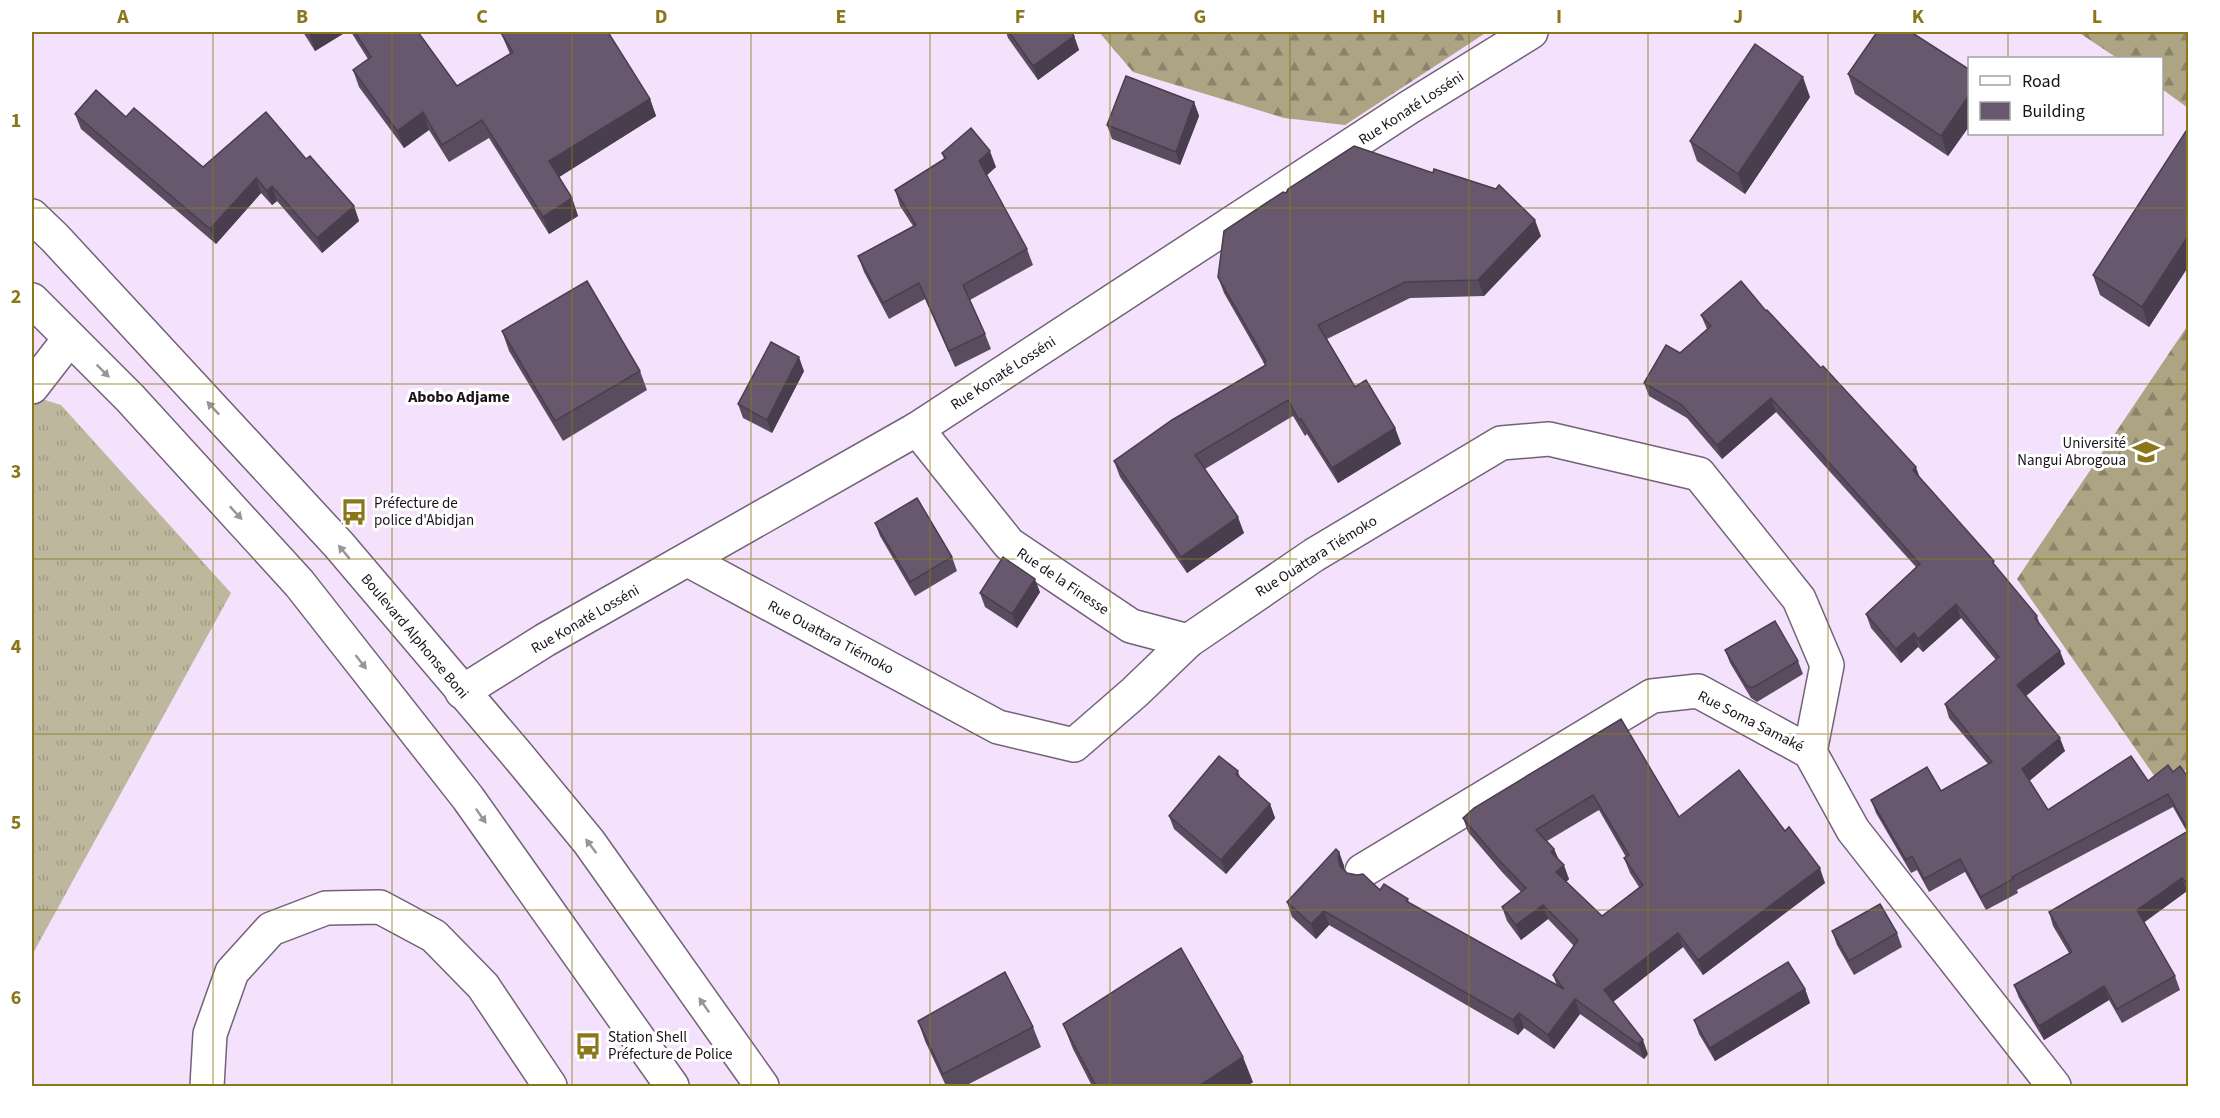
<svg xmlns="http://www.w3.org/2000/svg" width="2220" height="1118" font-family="'Source Sans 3',sans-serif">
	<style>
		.grass { fill: url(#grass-tufts) }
		.forest { fill: url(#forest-firs) }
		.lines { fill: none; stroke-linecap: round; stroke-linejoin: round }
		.minor-casing { stroke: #726278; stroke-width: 36 }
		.major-casing { stroke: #726278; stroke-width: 36 }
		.minor { stroke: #fff; stroke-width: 33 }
		.major { stroke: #fff; stroke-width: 33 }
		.wall { fill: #594c5f; fill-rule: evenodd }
		.shaded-wall { fill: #493e4d }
		.building { fill: #68586e; stroke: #493e4d; stroke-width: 1.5; fill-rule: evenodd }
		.oneway { fill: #989599 }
		.grid { fill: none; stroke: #8a771b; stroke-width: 1.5; stroke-opacity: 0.55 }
		.labels { text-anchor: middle; stroke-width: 6; stroke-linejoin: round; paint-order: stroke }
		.street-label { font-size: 15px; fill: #1a131c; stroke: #fff }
		.poi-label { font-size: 15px; fill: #1a131c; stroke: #fff; text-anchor: start }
		.neighbourhood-label { font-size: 16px; font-weight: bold; fill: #1a131c; stroke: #fff }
		.neatline { fill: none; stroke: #8a771b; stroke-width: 2 }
		.grid-label { font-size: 20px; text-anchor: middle; font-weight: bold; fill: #8a771b }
	</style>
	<defs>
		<pattern id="grass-tufts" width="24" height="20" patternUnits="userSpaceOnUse" patternTransform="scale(1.5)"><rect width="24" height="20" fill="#bdb79d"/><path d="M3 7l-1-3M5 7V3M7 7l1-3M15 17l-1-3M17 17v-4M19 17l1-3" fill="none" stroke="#a29c87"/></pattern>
		<pattern id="forest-firs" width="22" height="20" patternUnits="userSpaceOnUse" patternTransform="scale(1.5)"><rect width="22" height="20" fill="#aca483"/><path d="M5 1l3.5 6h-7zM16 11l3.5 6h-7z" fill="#8b846a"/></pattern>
	</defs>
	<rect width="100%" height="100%" fill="#f4e1fb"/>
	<path class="grass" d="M32,396L61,405L231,593L32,955Z"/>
	<g class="forest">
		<path d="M1099,32H1487L1345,125L1284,118L1133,72Z"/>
		<path d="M2078,32H2188V108L2162,89V58H2117Z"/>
		<path d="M2188,325V769L2160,784L2017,579Z"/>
	</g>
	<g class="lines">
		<defs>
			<g id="minor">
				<path d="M32,387L70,338"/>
				<path d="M917,429L1009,544L1131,626L1188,641"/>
				<path d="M688,560L998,727L1074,745L1135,692L1188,641L1314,555L1501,443L1549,439L1699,474L1799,599L1827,665L1810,752"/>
				<path d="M462,692L545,640L917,429L1408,108L1531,32"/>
				<path d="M1362,871L1652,696L1698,691L1810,752L1853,830L2054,1086"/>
				<path d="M207,1086L210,1034L232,972L271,929L326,908L380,907L434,936L483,986L550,1086"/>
			</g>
			<g id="major">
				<path d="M32,216L55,238L339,545L519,757L589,842L762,1086"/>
				<path d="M32,300L130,398L299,583L468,798L672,1086"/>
			</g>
		</defs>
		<use href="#minor" class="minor-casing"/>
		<use href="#major" class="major-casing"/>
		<use href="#minor" class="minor"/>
		<use href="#major" class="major"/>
	</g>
	<g class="wall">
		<path d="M303,32H346L315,51Z"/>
		<path d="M351,32H418L457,86L510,54L501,33L650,99L656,116L559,177L572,198L578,216L549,234L489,138L449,162L429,130L404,148L359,87L353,70L368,59Z"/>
		<path d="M1006,32H1071L1074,36L1079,50L1038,80L1008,38Z"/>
		<path d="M1970,70V125L1948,156L1855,94L1848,74Z"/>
		<path d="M1810,97L1745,194L1697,161L1690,141Z"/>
		<path d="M1194,102L1199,116L1180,165L1112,139L1107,125Z"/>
		<path d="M75,114L203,167L306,159L354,206L359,221L322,253L277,201L272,205L261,193L216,244L81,129Z"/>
		<path d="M2188,128V267L2149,327L2100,295L2093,275Z"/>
		<path d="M942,153L996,167L986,175L1027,249L1033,265L970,300L985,334L991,349L955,367L925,299L889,319L864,272L858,256L913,226L900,206L895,190L944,159Z"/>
		<path d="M1541,236L1484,296L1410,298L1327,339L1355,387L1395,428L1401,444L1338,483L1307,434L1305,436L1293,416L1205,469L1244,533L1187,573L1120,477L1114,461L1265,365L1224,293L1218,277Z"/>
		<path d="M1766,311L1920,478L1996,567L2037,616L2040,625L2065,664L2026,696L2065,751L2029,781L2048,810L2148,781L2173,772L2188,777V893L2187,891L2144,922L2175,976L2180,990L2122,1023L2109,1000L2044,1040L2019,998L2014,985L2069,953L2053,926L2049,912L2187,832L2173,807L2017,890L2018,893L1986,910L1965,872L1929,892L1917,870L1911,873L1876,813L1871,800L1941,791L1988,764L1949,718L1945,704L1996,660L1961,618L1923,652L1918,647L1901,663L1871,628L1866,614L1916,567L1776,412L1722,459L1687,418L1649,396L1644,383L1707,329L1701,315Z"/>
		<path d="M502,331L640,371L647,390L563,441L509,351Z"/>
		<path d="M804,371L772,433L743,418L738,404Z"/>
		<path d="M875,523L952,557L957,571L915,596L880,536Z"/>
		<path d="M1040,592L1017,628L985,607L980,593Z"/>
		<path d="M1725,650L1798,661L1803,674L1757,702L1751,698L1730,663Z"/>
		<path d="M1621,719L1679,817L1825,883L1703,975L1683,947L1613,1002L1648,1054L1644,1059L1580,1014L1554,1049L1524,1028L1518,1035L1329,925L1316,939L1292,917L1287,902L1339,852L1344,866V869L1347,873L1380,890L1408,899L1409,903L1557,986L1553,975L1574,946L1548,919L1521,940L1507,921L1502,907L1521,892L1502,872L1468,832L1463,818ZM1599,810L1626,857L1624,858L1630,873L1639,887L1602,916L1566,882L1569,879L1558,858L1554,849L1547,841Z"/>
		<path d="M1238,771L1240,777L1270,804L1275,818L1226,874L1174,829L1169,816Z"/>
		<path d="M1832,931L1897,933L1902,947L1854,975L1837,945Z"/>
		<path d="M1805,989L1810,1003L1715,1061L1699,1034L1694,1020Z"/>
		<path d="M918,1021L1033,1027L1041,1047L965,1086H946L925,1041Z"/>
		<path d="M1063,1024L1253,1082L1247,1086H1092L1073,1049Z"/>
	</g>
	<g class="shaded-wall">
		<path d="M312,32H346L315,51L309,33Z"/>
		<path d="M1074,36L1079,50L1038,80L1033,66Z"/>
		<path d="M1803,77L1810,97L1745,194L1738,174Z"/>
		<path d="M1970,94V125L1948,156L1941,136Z"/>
		<path d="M650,99L656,116L556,179L549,161Z"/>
		<path d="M1194,102L1199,116L1180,165L1176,152Z"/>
		<path d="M423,112L429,130L404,148L397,131Z"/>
		<path d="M990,151L996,167L985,177L979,161Z"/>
		<path d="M256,178L261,193L216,244L210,229Z"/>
		<path d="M272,186L277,201L272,205L267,191Z"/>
		<path d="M572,198L578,216L549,234L543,217Z"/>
		<path d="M354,206L359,221L322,253L317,238Z"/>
		<path d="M1535,220L1541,236L1484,296L1478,280Z"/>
		<path d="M2188,236V267L2149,327L2142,307Z"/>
		<path d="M799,357L804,371L772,433L767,420Z"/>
		<path d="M1771,398L1776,412L1722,459L1717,445Z"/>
		<path d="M1395,428L1401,444L1338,483L1332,468Z"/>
		<path d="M1916,467L1921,481L1913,470Z"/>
		<path d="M1238,517L1244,533L1187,573L1181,557Z"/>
		<path d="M1035,579L1040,592L1017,628L1012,614Z"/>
		<path d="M1956,604L1961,618L1923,652L1918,639Z"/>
		<path d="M1914,633L1918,647L1901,663L1896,649Z"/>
		<path d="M2060,651L2065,664L2022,699L2017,685Z"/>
		<path d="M2060,738L2065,751L2027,783L2022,769Z"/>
		<path d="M1270,804L1275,818L1226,874L1221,860Z"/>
		<path d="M1554,849L1560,863L1551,852Z"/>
		<path d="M1339,852L1344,866L1343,872L1346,880L1338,858Z"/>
		<path d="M1564,865L1569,879L1562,886L1556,872Z"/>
		<path d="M1820,868L1825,883L1703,975L1698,960Z"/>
		<path d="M2182,878L2187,891L2142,924L2137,910Z"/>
		<path d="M2188,880V890L2186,882Z"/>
		<path d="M1543,905L1548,919L1521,940L1516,925Z"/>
		<path d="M1324,911L1329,925L1316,939L1311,924Z"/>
		<path d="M1678,933L1683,947L1609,1005L1604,990Z"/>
		<path d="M2104,986L2109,1000L2044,1040L2039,1026Z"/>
		<path d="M1805,989L1810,1003L1715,1061L1710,1048Z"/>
		<path d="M1575,999L1580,1014L1554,1049L1548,1035Z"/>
		<path d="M1519,1013L1524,1028L1518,1035L1513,1020Z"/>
		<path d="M1643,1040L1648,1054L1644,1059L1638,1044Z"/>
		<path d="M1243,1057L1253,1082L1247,1086H1199Z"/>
	</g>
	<g class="building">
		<path d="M355,32H418L457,86L513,52L501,33L504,32H608L650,99L549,161L572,198L543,217L482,120L442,145L423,112L397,131L353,70L371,57Z"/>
		<path d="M1009,32H1071L1074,36L1033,66Z"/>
		<path d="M1877,32H1911L1970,70V94L1941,136L1848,74Z"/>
		<path d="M1755,44L1803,77L1738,174L1690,141Z"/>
		<path d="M1126,76L1194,102L1176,152L1107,125Z"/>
		<path d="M96,90L126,117L134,108L203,167L266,112L306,159L310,156L354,206L317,238L272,186L267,191L256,178L210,229L75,114Z"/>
		<path d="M971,128L990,151L979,161L1027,249L963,285L985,334L949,351L919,283L883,303L858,256L916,225L895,190L946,158L942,153Z"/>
		<path d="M2188,128V236L2142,307L2093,275Z"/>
		<path d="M1354,146L1433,173L1434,169L1496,189L1499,185L1535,220L1478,280L1405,282L1318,325L1355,387L1366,380L1395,428L1332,468L1301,419L1299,420L1288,400L1195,455L1238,517L1181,557L1114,461L1172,420L1266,365L1264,362L1266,361L1218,277L1224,231L1283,192L1286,193L1288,189Z"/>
		<path d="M587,281L640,371L555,421L502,331Z"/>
		<path d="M1741,281L1766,311L1767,310L1821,368L1823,366L1916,467L1913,470L1994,561L1993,563L2037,616L2035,618L2060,651L2017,685L2060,738L2022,769L2048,810L2131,756L2148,781L2168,765L2173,772L2180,766L2188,777V830L2168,794L2012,877L2013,879L1981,897L1960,859L1924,879L1912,856L1906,860L1871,800L1927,767L1941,791L1992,762L1945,704L1999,657L1956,604L1918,639L1914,633L1896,649L1866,614L1920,564L1771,398L1717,445L1682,405L1644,383L1666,345L1680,353L1711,326L1701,315Z"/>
		<path d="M771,342L799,357L767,420L738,404Z"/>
		<path d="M917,498L952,557L910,582L875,523Z"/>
		<path d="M1003,557L1035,579L1012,614L980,593Z"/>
		<path d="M1775,621L1798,661L1752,688L1746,685L1725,650Z"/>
		<path d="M1621,719L1679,817L1739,770L1785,831L1789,827L1820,868L1698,960L1678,933L1604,990L1643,1040L1638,1044L1575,999L1548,1035L1519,1013L1513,1020L1324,911L1311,924L1287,902L1336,849L1339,852L1338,858L1340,866L1347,873L1357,875L1363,874L1380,890L1384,884L1408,899L1406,901L1564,989L1553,975L1578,940L1543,905L1516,925L1502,907L1526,888L1496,857L1463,818L1474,808ZM1593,795L1629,855L1624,858L1643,885L1602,916L1556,872L1564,865L1551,852L1554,849L1536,830Z"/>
		<path d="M1219,756L1238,771L1236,774L1270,804L1221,860L1169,816Z"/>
		<path d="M2188,831V880L2186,882L2182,878L2137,910L2175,976L2117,1009L2104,986L2039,1026L2014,985L2072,952L2049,912Z"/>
		<path d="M1880,904L1897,933L1849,961L1832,931Z"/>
		<path d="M1181,948L1243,1057L1199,1086H1096L1063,1024Z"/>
		<path d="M1788,962L1805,989L1710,1048L1694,1020Z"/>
		<path d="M1005,972L1033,1027L943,1074L918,1021Z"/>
	</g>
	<defs><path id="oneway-solid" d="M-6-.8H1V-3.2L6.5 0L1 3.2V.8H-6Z" transform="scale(1.5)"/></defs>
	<g class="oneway">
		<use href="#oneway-solid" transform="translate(103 371) rotate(45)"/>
		<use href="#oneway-solid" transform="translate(213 408) rotate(-133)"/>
		<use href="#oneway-solid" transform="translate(236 513) rotate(47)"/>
		<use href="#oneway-solid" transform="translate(344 552) rotate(-130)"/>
		<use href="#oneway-solid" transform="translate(361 662) rotate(52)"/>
		<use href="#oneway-solid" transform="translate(481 816) rotate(55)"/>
		<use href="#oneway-solid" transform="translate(591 846) rotate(-127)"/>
		<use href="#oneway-solid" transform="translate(704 1005) rotate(-125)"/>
	</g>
	<path class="grid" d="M213,32V1086M392,32V1086M572,32V1086M751,32V1086M930,32V1086M1110,32V1086M1290,32V1086M1469,32V1086M1648,32V1086M1828,32V1086M2008,32V58M2008,134V1086M32,208H2188M32,384H2188M32,559H2188M32,734H2188M32,910H2188"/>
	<defs>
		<symbol id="university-bare" viewBox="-9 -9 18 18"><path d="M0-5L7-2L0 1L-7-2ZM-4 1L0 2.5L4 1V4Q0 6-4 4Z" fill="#8a771b" stroke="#fff" stroke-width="2.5" paint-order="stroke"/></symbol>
		<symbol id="bus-bare" viewBox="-9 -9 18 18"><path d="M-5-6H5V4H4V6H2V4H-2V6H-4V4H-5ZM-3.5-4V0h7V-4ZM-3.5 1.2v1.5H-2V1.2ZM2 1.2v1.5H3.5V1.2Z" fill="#8a771b" stroke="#fff" stroke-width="2.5" paint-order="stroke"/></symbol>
	</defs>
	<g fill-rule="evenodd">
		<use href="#university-bare" x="2127" y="433" width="38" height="38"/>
		<use href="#bus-bare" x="335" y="493" width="38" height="38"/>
		<use href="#bus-bare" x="569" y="1027" width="38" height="38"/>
	</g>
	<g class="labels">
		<g class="street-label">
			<text transform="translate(1411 108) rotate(-33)" y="5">Rue Konaté Losséni</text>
			<text transform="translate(1003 373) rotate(-33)" y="5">Rue Konaté Losséni</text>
			<text transform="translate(1316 556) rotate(-32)" y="5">Rue Ouattara Tiémoko</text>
			<text transform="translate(1063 581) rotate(34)" y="5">Rue de la Finesse</text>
			<text transform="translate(585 619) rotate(-30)" y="5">Rue Konaté Losséni</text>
			<text transform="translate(415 636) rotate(50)" y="5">Boulevard Alphonse Boni</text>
			<text transform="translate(831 637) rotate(28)" y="5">Rue Ouattara Tiémoko</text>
			<text transform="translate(1751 721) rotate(27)" y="5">Rue Soma Samaké</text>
		</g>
		<g class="poi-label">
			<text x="2126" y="448" text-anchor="end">Université<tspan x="2126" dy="17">Nangui Abrogoua</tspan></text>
			<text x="374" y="508">Préfecture de<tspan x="374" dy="17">police d'Abidjan</tspan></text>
			<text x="608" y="1042">Station Shell<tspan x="608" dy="17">Préfecture de Police</tspan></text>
		</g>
		<g class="neighbourhood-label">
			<text x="459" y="402">Abobo Adjame</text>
		</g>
	</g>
	<rect width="2220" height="1118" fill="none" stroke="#ffffff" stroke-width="66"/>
	<rect x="1968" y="57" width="195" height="78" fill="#ffffff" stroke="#a3a1a4" stroke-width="1.5"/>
	<rect x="1980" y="76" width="30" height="9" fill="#ffffff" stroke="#a3a1a4" stroke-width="1.5"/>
	<text x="2022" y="87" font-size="18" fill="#1a131c">Road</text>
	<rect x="1980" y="102" width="30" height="18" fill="#68586e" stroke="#a3a1a4" stroke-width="1.5"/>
	<text x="2022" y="117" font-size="18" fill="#1a131c">Building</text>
	<rect x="33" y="33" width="2154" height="1052" class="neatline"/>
	<g class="grid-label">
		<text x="123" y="23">A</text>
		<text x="302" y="23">B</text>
		<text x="482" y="23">C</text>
		<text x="661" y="23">D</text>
		<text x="841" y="23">E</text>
		<text x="1020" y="23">F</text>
		<text x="1200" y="23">G</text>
		<text x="1379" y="23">H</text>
		<text x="1559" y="23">I</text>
		<text x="1738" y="23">J</text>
		<text x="1918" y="23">K</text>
		<text x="2097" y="23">L</text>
		<text x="16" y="127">1</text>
		<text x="16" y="303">2</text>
		<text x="16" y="478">3</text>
		<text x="16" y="653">4</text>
		<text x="16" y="829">5</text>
		<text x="16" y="1004">6</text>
	</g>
</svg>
